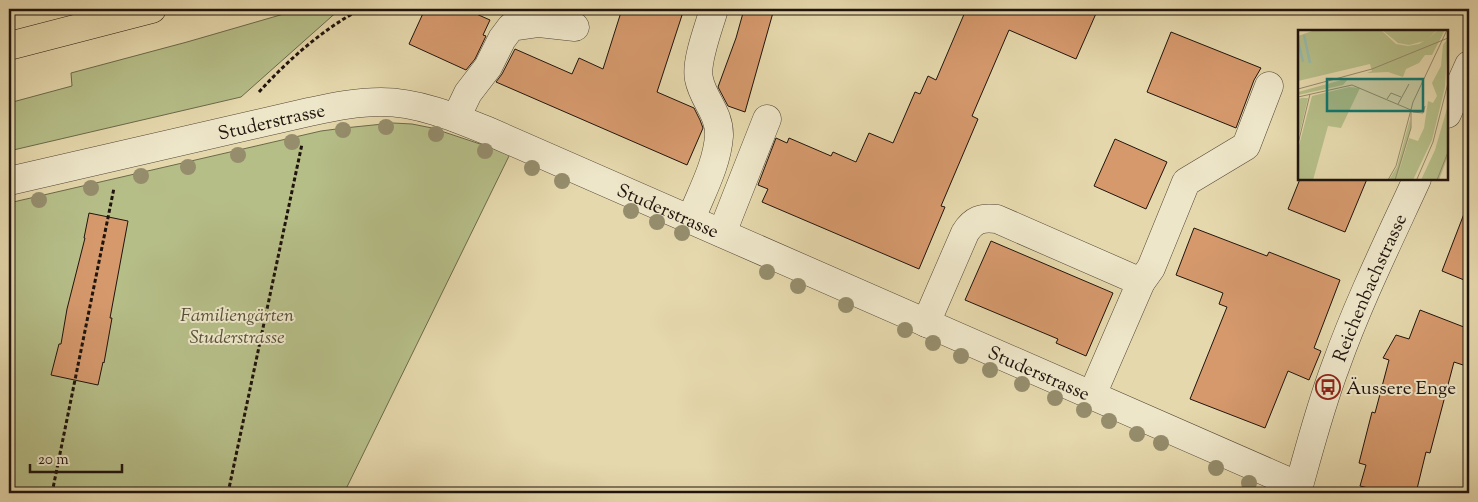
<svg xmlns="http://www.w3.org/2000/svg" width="1478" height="502" font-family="'Sorts Mill Goudy',serif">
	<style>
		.green { fill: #b6be88; stroke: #6b694a }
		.building { fill: #d5996c; stroke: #20140d }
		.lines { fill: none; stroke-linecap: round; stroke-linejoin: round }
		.minor-casing { stroke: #514535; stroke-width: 29 }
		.highway-casing { stroke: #20140d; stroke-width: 29 }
		.path { stroke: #20140d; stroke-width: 3; stroke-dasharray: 4 2.5; stroke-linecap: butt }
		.minor { stroke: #eee6c9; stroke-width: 28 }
		.highway { stroke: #e5d8ac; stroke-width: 28 }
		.tree { fill: #958d6c }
		.labels { text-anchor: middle; stroke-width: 4; stroke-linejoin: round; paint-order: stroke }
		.street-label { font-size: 19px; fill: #20140d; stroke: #eee6c9 }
		.park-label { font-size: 19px; font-style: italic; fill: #545038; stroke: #eee6c9 }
		.poi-label { font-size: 19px; fill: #20140d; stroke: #eee6c9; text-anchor: start }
		.inset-river { fill: none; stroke: #96b9ad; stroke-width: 2.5 }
		.inset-road { fill: none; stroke: #968a6c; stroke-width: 1 }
		.view { fill: #0f766e; fill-opacity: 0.15; stroke: #0f766e; stroke-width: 2.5 }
		.inset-edge { fill: none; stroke: #20140d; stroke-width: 2.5 }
	</style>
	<rect width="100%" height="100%" fill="#e5d8ac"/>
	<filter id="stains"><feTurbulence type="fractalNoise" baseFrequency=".004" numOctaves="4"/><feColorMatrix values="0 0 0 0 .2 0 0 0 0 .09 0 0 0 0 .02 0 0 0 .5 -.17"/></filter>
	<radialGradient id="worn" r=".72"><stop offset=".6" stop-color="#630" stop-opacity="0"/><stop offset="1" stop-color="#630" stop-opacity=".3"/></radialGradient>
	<g class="green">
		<path d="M301,9H340L241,97L9,151V103L72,86L71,73L187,42Z"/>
		<path d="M393,123L412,124L432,128L510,154L344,493H9V203L321,131L344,128Z"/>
	</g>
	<g class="building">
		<path d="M425,9H465L490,20L483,35L486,36L475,59L466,70L409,44Z"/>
		<path d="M622,9H684L657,92L694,108L700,120L703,128L687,165L496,82L502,74L515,49L572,74L579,58L603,69Z"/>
		<path d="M749,9H774L745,112L728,106L718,87L736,38L743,13L748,14Z"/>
		<path d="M958,9H1098L1076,59L1009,30L972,116L978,119L941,206L945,207L919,269L762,202L768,189L758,185L776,138L787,143L789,138L831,156L833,152L856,162L869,133L893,143L915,92L920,94L928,76L936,80L965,12Z"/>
		<path d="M1171,32L1261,68L1254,80L1236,128L1147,92Z"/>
		<path d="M1115,139L1167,162L1146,209L1094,186Z"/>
		<path d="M1300,179H1367L1345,232L1288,209Z"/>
		<path d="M1467,206L1469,207V282L1442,271Z"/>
		<path d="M89,213L128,221L110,318H112L104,363L103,362L98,385L51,375L59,344H61L67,309L85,238H84Z"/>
		<path d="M1194,228L1267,256L1269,252L1340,280L1314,348L1321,351L1309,380L1288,371L1265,428L1190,399L1227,307L1219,304L1223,293L1176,275Z"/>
		<path d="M991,241L1113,293L1086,356L1056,343L1058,339L965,300Z"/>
		<path d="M1420,310L1469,329V367L1454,362L1430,453L1426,452L1416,493H1389L1360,486L1366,465L1359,463L1372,412L1375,413L1389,360L1383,358L1396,335L1409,339Z"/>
	</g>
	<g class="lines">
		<defs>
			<g id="minor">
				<path d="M1447,114L1469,65"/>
				<path d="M456,118L468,93L488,67L502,39L511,27L539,23L575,27"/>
				<path id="s1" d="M9,181L309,112C333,107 356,102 381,102C418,102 454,117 488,131L1299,486"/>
				<path d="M691,219C701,193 717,165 719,136C720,113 703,100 699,79C695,62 709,27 714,9"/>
				<path d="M722,233L767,119"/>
				<path d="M926,323L965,233C973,220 981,217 997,219L1141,282"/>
				<path d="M1092,395L1141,282L1151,268L1186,182L1246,146L1269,86"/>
				<path id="s2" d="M1297,493C1309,450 1320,407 1336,365C1359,301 1389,240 1417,179"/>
			</g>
			<path id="highway" d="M9,46L152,9"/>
		</defs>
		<use href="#minor" class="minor-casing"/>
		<use href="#highway" class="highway-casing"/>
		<g class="path">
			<path d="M259,92C288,60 323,29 361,9"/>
			<path d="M52,493L114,188"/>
			<path d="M228,493L302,144"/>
		</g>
		<use href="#minor" class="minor"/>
		<use href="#highway" class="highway"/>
	</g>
	<g class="tree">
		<circle cx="386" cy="127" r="8"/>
		<circle cx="343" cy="130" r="8"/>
		<circle cx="436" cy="134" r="8"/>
		<circle cx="292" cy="142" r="8"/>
		<circle cx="485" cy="151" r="8"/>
		<circle cx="238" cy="155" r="8"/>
		<circle cx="188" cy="167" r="8"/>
		<circle cx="532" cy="168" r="8"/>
		<circle cx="141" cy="176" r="8"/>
		<circle cx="562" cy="181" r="8"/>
		<circle cx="91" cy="188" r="8"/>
		<circle cx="39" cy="200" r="8"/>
		<circle cx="631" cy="211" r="8"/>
		<circle cx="657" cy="222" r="8"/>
		<circle cx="682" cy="233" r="8"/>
		<circle cx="767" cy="272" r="8"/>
		<circle cx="798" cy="286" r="8"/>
		<circle cx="846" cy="305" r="8"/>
		<circle cx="905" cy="330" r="8"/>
		<circle cx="933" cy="343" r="8"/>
		<circle cx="961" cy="356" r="8"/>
		<circle cx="990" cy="370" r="8"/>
		<circle cx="1022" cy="384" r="8"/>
		<circle cx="1055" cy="398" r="8"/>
		<circle cx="1084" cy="410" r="8"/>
		<circle cx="1109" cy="421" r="8"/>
		<circle cx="1137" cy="434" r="8"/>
		<circle cx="1161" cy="443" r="8"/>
		<circle cx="1216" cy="468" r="8"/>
		<circle cx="1249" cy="483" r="8"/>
	</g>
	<defs>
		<symbol id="bus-ring" viewBox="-11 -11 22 22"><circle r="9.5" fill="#eee6c9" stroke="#8f2418" stroke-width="1.5"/><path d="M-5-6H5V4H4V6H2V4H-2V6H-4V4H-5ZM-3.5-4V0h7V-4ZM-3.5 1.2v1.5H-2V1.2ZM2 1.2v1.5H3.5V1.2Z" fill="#8f2418"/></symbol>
	</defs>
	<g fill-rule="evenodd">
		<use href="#bus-ring" x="1314" y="373" width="28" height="28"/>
	</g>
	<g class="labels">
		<g class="street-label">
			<text dy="7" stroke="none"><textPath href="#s1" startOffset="269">Studerstrasse</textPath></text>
			<text dy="7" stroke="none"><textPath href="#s1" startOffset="689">Studerstrasse</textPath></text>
			<text dy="7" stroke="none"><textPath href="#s2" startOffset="218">Reichenbachstrasse</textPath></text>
			<text dy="7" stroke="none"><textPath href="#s1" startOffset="1094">Studerstrasse</textPath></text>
		</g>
		<g class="park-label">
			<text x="237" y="321">Familiengärten<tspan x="237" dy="22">Studerstrasse</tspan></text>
		</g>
		<g class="poi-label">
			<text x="1346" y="394">Äussere Enge</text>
		</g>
	</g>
	<g transform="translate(1298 30)">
		<rect width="150" height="150" fill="#e5d8ac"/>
		<path d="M17,0H83L98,14L110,16L121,14L126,11L111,15L100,13L84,0H139L129,10L140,0H147L134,25H127L121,33L108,39L105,47L90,42L69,43L74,41L72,34L0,51V6ZM150,8L147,57L134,110L115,150H91L99,137L112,89L113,98L99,148L111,108L120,111L126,98L130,71L135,73L139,66L134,53L143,36L145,15ZM51,48L45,55L0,65V62ZM51,57L62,58L43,98L30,96L15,150H0V119L14,66ZM10,66L4,68H10L0,110V69ZM150,75V126L141,150H123L137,120Z" fill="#b6be88"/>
		<path class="inset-river" d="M6,5L12,33M0,11L5,32"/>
		<path class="inset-road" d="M0,59L74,39L150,8M0,67L54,55L113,80M89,69L93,63L103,67M100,74L111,54M115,82L125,83L127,76M0,114L12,64M119,149L135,112L150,53M90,150L98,136L115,72L149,0M97,150L113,98V81M139,150L150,122"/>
		<path class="view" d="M29,49H125V81H29Z"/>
		<rect width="150" height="150" class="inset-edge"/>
	</g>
	<rect width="1478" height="502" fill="none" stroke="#e5d8ac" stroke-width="30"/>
	<rect x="10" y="10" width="1458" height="482" fill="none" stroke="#20140d" stroke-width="2.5"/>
	<rect x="15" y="15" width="1448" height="472" fill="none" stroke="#20140d"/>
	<path d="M30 464v8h92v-8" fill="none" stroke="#20140d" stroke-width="2.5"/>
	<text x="38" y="464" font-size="15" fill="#20140d" stroke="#eee6c9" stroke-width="4" paint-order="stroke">20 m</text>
	<rect width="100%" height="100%" filter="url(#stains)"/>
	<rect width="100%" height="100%" fill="url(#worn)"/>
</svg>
